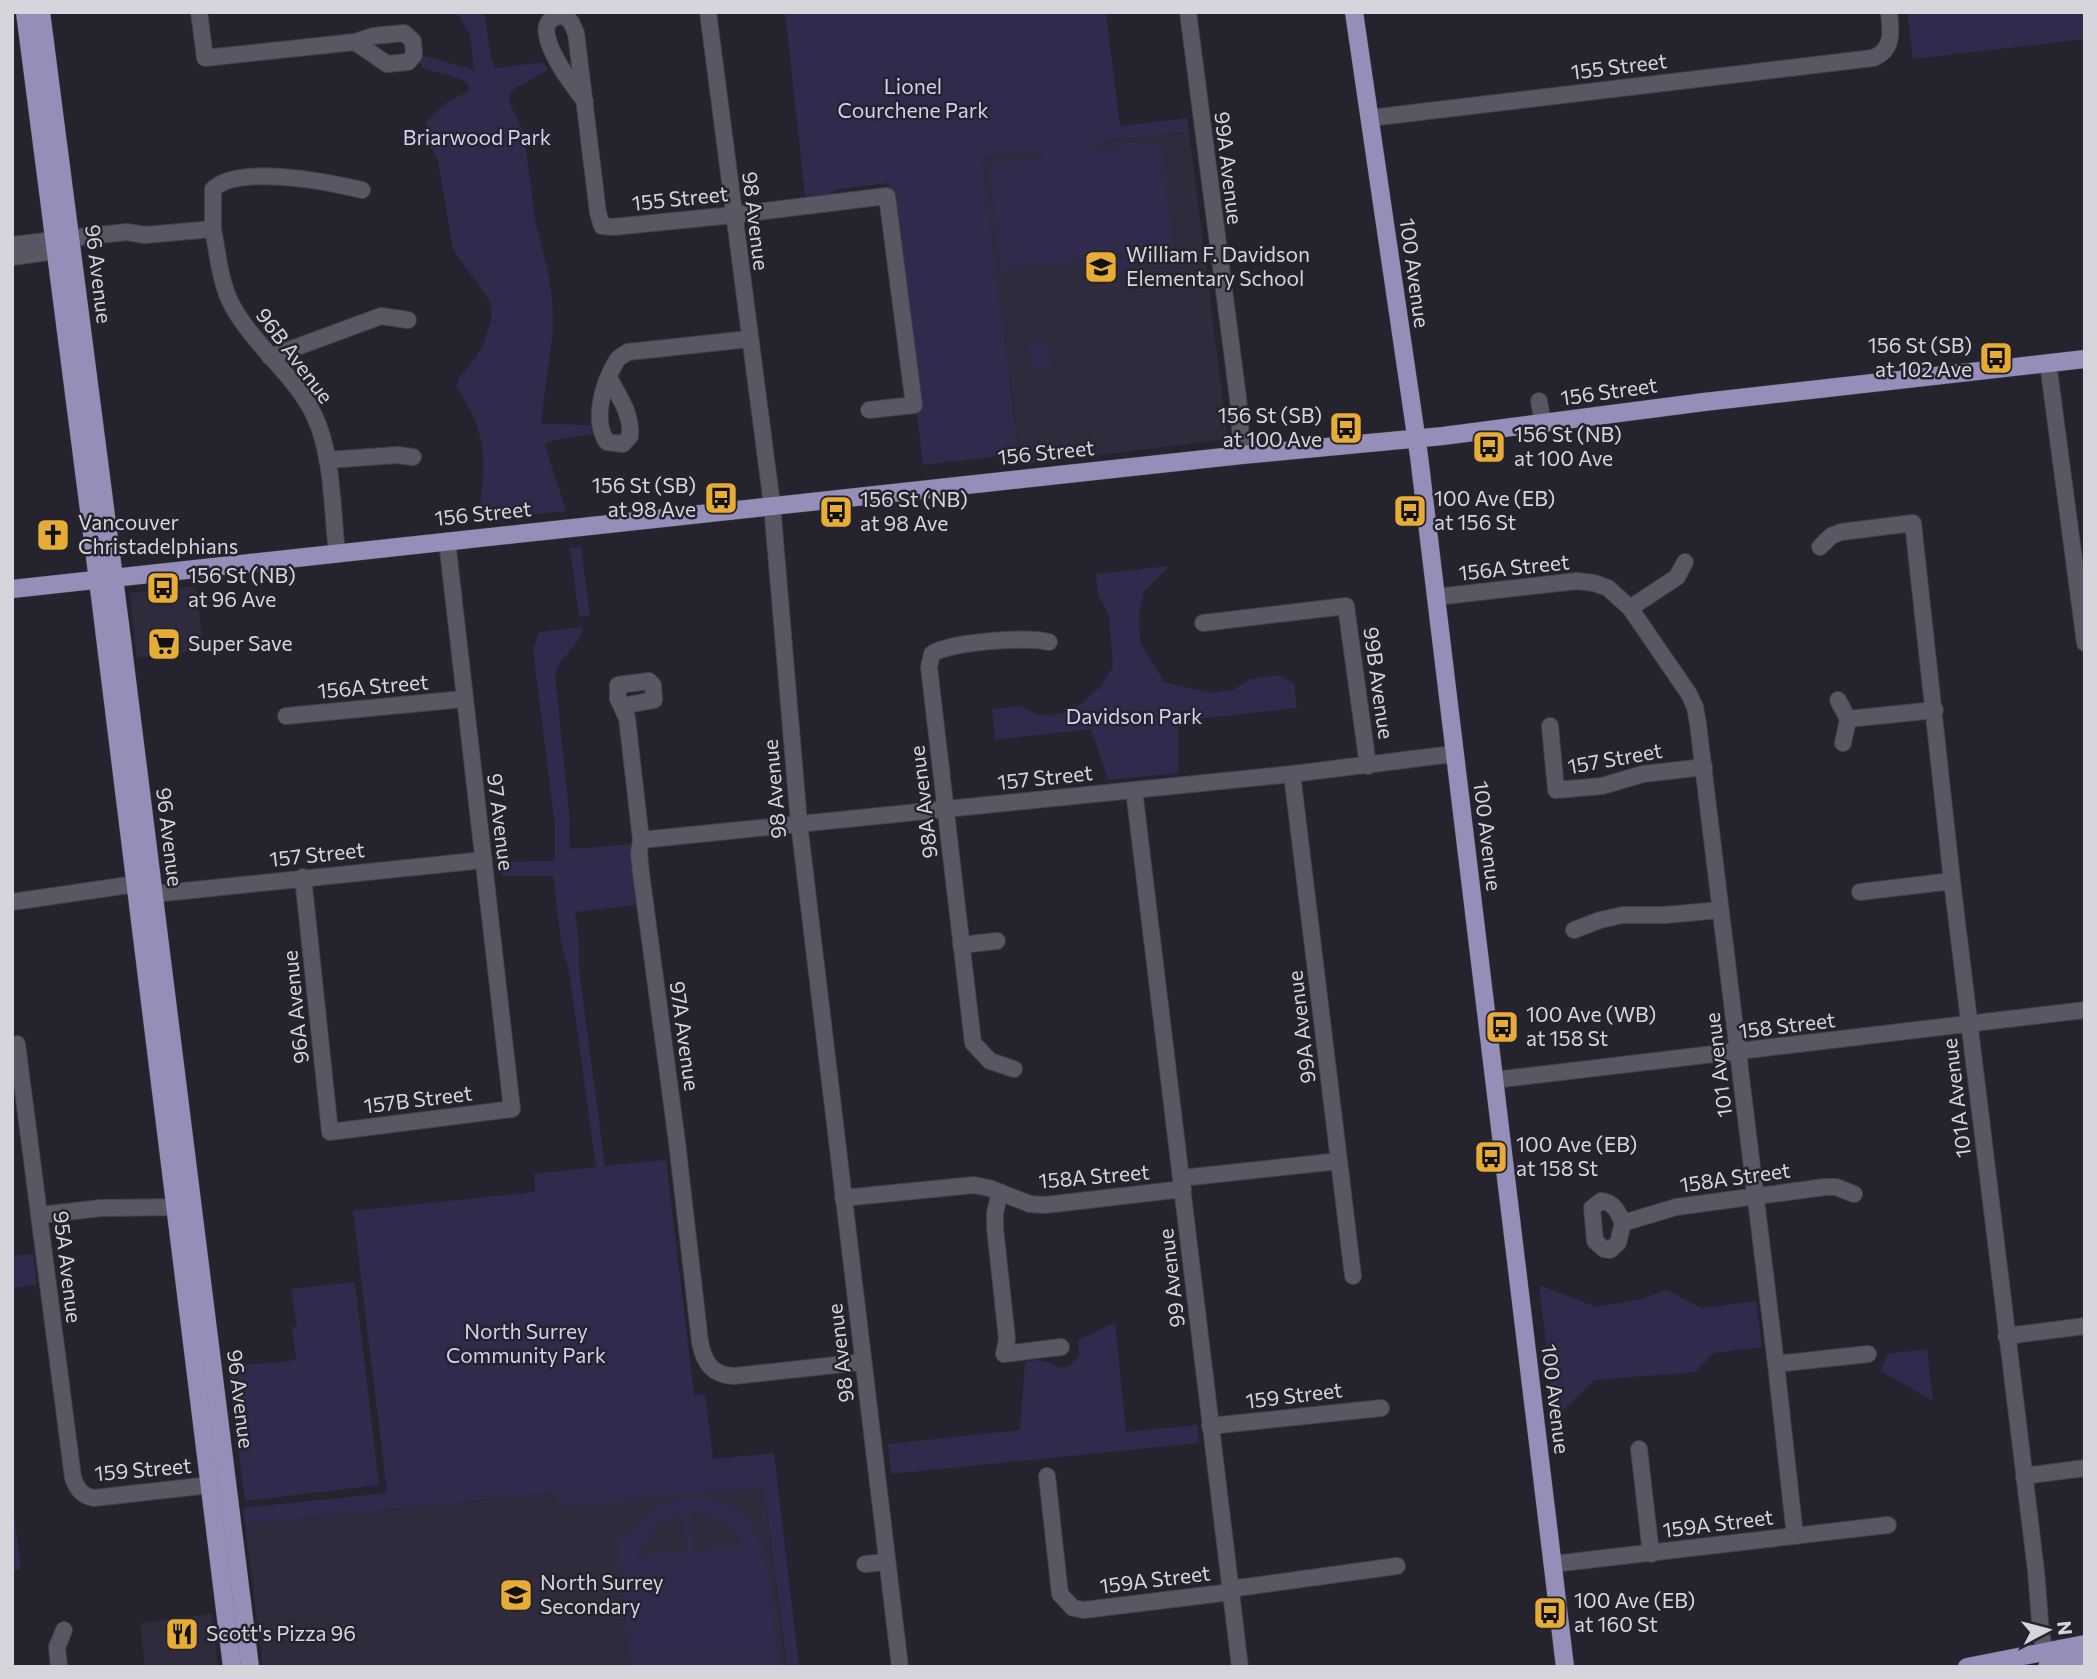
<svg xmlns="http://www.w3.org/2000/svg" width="2097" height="1679" font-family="Commissioner,sans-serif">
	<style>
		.built { fill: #2e2b3c }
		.green { fill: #312a4d; fill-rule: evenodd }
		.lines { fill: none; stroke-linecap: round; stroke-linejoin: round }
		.minor-casing { stroke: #424049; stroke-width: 18 }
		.major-casing { stroke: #424049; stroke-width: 19 }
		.minor { stroke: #595764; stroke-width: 16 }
		.major { stroke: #958eb9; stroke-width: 18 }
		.labels { text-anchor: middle; stroke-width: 5; stroke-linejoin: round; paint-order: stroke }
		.street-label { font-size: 21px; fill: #d6d5dc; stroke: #25232e }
		.park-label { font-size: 21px; fill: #d3cff1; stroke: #25232e }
		.poi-label { font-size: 21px; fill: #d6d5dc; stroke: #25232e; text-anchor: start }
	</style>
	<rect width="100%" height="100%" fill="#25232e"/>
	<g class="built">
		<path d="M1189,131L1228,439L1021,465L981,157Z"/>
		<path d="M196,586L204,650L137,658L130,593Z"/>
		<path d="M764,1486L786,1667H263L245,1524L556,1492L559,1507Z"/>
		<path d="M212,1614L218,1667H145L140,1623Z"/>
	</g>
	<g class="green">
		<path d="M456,12H484L491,58L495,68L537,63H543L547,66V71L515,88L509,95L510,104L524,133L535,219L548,271L552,299L553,332L541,421L544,424L590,425L592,434L549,441L545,445L566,511L478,520C486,461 490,438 456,387L459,377L475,359L484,343L492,317L490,301L453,249L438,161L429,143L426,122L446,103L469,91L468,85L463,80L423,68L420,63L422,56L429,57L474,70L470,34Z"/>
		<path d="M785,12H1106L1120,126L1187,118L1189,131L1099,142L1090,151L1160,142L1173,248L1001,270L988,164L1043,157L1040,150L982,157L1019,454L923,465L889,183L837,189L830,196L808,199L805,195Z"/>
		<path d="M1907,12H2085V39L1913,59Z"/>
		<path d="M1133,256L1135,273L1108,277L1106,260Z"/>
		<path d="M1047,341L1051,370L1033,372L1029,343Z"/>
		<path d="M581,547L590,616L579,617L570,548Z"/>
		<path d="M1169,566L1144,591L1139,614L1140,642L1164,682L1211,693L1233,690L1250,679L1280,675L1294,684L1297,708L1178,721V773L1108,780L1091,729L995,740L992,709L1022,706L1036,714L1049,716L1066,712L1081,704L1099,688L1113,667L1109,616L1098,595L1096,574Z"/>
		<path d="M582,627C581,648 559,655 555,676L570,820L569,844L572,849L633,844L631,861L636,905L575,912L579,941V970L605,1166L666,1160L694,1395L705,1394L713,1459L774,1453L799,1667H787L764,1487L558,1507L556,1492L245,1524L243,1508L387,1493L353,1211L535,1192L534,1174L596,1167L569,971L561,943L553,876H501L500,862L555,861V828L533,649L539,632Z"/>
		<path d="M33,1254L37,1285L12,1288V1256Z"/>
		<path d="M355,1282L379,1485L245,1501L228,1367L296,1360L292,1327H297L291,1289Z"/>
		<path d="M1539,1285L1596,1307L1638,1300L1667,1290L1702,1308L1756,1301L1762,1347L1714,1353L1695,1372L1594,1380L1555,1418Z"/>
		<path d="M1115,1322L1126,1432L1197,1425L1199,1443L891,1474L888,1444L1020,1430L1025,1362C1030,1361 1038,1359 1043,1361C1061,1366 1063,1376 1079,1355L1078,1340Z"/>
		<path d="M1927,1349L1933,1401L1881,1371L1887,1354Z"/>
		<path d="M12,1497L21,1569L12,1571Z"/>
		<path d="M694,1497C756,1503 765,1544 771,1597C774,1620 777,1643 780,1667H632L616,1539L628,1538C643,1514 665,1498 694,1497ZM691,1513C714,1513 733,1523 744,1543L694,1550ZM684,1514L688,1550L638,1557C644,1535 661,1518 684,1514Z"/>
	</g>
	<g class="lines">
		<defs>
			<g id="minor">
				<path d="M199,12L205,58L355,42L373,36L404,33L413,41L414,55L408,62L387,64L355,42"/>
				<path d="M708,12L772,505L799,823L900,1667"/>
				<path d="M1188,12L1238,398L1242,455"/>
				<path d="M585,101C574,88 518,15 565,16L571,22L576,33L598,213L602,226L613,227L733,215L887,196L914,405L869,410"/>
				<path d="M1370,118L1873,58C1894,50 1891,31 1889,12"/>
				<path d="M213,229C218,255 220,284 233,307C254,345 297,378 314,415C333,454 332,510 337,553"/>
				<path d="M71,238L127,232L145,235L213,229V189C240,164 328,182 362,190"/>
				<path d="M12,245L54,240"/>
				<path d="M12,257L56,251"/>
				<path d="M270,357L381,316L408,320"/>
				<path d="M2048,363L2085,643"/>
				<path d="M609,378C619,397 632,414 630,436L623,444L607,442C592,421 603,383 616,362C618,357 624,355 628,352L749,339"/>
				<path d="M1539,401L1543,424"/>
				<path d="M327,460L397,455L413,457"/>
				<path d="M1820,547L1831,536L1841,532L1913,523L1952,881L2036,1571L2041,1634L2048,1664"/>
				<path d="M1436,597L1577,581L1594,583L1608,588L1630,608L1689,694L1695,707L1698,724L1776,1364L1795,1536"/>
				<path d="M1630,608L1677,577L1685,562"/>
				<path d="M1203,623L1346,606L1368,766"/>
				<path d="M1838,700L1848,719L1843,743"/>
				<path d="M622,706L654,700L653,685L649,681L618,685V699L627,718L641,840L639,853L641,873L677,1142L700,1342C704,1363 712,1375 734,1376L863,1362"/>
				<path d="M286,716L464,699"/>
				<path d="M1848,719L1935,710"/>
				<path d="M1550,726L1556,790L1602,786L1643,774L1704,767"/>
				<path d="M1292,774L1353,1276"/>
				<path d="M1134,790L1240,1667"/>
				<path d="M641,840L1292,774L1453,754"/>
				<path d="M303,877L330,1132L512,1109L447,541"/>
				<path d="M1860,892L1952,881"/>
				<path d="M154,894L484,860"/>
				<path d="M12,902L136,884"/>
				<path d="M1574,930L1600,920L1623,915H1665L1720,910"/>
				<path d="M961,945L997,941"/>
				<path d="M17,1044L73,1478C77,1489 82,1496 94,1498L210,1485"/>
				<path d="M1014,1069L990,1061L973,1043L929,667L932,654C948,642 1029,636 1049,642"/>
				<path d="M1494,1080L2085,1010"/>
				<path d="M1182,1178L1339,1161"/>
				<path d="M1000,1192L995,1213V1228L1007,1339L1004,1354L1061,1347"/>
				<path d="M843,1198L974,1185L989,1188L1030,1204L1045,1205L1183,1189"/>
				<path d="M40,1215L101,1208L187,1207"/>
				<path d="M1623,1223L1618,1243L1610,1250L1604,1249L1595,1241L1592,1208L1601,1201C1614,1202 1618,1212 1623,1223L1676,1207L1825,1187H1836L1854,1194"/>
				<path d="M2006,1336L2085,1326"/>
				<path d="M1776,1364L1868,1354"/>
				<path d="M1210,1426L1381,1408"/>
				<path d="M1639,1449L1651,1554"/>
				<path d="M1047,1476L1060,1594L1073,1608L1084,1610L1231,1592"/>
				<path d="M2024,1476L2085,1468"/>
				<path d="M865,1564L887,1562"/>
				<path d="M1553,1564L1888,1525"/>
				<path d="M1230,1589L1397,1566"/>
				<path d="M59,1667L57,1647L64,1630"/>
			</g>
			<g id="major">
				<path d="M25,12L100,596L232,1667"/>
				<path d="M41,12L122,640L250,1667"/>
				<path d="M1354,12L1419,456L1565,1667"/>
				<path d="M12,589L1242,455L1443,436L1704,402L2085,359"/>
				<path d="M1967,1667L2085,1644"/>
				<path d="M2047,1667L2085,1658"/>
			</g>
		</defs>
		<use href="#minor" class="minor-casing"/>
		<use href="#major" class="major-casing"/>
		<use href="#minor" class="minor"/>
		<use href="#major" class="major"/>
	</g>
	<defs>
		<symbol id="school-square" viewBox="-11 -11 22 22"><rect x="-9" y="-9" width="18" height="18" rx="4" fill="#e6ac36" stroke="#25232e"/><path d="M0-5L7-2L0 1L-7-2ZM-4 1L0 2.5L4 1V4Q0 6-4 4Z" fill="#111"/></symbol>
		<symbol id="bus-square" viewBox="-11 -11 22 22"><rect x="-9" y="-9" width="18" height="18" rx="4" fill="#e6ac36" stroke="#25232e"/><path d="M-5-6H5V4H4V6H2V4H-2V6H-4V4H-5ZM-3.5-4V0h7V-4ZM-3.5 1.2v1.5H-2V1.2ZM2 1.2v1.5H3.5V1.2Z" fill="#111"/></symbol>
		<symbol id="church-square" viewBox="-11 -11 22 22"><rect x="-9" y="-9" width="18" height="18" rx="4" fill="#e6ac36" stroke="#25232e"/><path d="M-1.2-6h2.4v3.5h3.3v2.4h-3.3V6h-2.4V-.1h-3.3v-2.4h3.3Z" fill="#111"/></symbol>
		<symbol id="supermarket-square" viewBox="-11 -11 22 22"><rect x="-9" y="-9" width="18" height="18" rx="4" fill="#e6ac36" stroke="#25232e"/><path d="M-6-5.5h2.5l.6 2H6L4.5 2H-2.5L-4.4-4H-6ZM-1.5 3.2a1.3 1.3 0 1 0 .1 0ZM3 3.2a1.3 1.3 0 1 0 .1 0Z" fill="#111"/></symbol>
		<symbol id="restaurant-square" viewBox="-11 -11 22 22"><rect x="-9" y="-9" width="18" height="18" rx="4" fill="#e6ac36" stroke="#25232e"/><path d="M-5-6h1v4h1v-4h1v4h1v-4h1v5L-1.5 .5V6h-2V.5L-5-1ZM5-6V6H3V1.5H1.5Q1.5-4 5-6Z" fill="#111"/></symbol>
	</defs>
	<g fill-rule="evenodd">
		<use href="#school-square" x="1082" y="248" width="38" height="38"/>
		<use href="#bus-square" x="1977" y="339" width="38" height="38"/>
		<use href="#bus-square" x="1327" y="409" width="38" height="38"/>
		<use href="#bus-square" x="1470" y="428" width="38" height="38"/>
		<use href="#bus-square" x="702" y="479" width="38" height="38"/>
		<use href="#bus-square" x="1391" y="492" width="38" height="38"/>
		<use href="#bus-square" x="817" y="493" width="38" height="38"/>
		<use href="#church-square" x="34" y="516" width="38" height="38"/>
		<use href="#bus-square" x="144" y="569" width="38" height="38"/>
		<use href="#supermarket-square" x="145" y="625" width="38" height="38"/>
		<use href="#bus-square" x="1483" y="1008" width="38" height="38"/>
		<use href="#bus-square" x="1472" y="1138" width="38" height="38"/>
		<use href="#school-square" x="497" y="1576" width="38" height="38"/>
		<use href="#bus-square" x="1531" y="1594" width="38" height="38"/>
		<use href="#restaurant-square" x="163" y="1615" width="38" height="38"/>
	</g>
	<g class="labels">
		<g class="street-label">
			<text transform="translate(1619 67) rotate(-7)" y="7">155 Street</text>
			<text transform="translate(1228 168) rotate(83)" y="7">99A Avenue</text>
			<text transform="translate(680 199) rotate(-6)" y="7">155 Street</text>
			<text transform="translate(755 221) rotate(83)" y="7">98 Avenue</text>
			<text transform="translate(1414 273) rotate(82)" y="7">100 Avenue</text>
			<text transform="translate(98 274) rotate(83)" y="7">96 Avenue</text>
			<text transform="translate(294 356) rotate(53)" y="7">96B Avenue</text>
			<text transform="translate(1609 392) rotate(-8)" y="7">156 Street</text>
			<text transform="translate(1046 453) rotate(-6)" y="7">156 Street</text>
			<text transform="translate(483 514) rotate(-6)" y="7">156 Street</text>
			<text transform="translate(1514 568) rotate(-6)" y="7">156A Street</text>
			<text transform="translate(1378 683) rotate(82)" y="7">99B Avenue</text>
			<text transform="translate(373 687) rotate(-5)" y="7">156A Street</text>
			<text transform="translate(1615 759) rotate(-10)" y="7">157 Street</text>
			<text transform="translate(1045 778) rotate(-6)" y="7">157 Street</text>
			<text transform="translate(775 789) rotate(-95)" y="7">98 Avenue</text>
			<text transform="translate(924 802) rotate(-97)" y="7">98A Avenue</text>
			<text transform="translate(500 822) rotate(83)" y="7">97 Avenue</text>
			<text transform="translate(1487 836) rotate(83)" y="7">100 Avenue</text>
			<text transform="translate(169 837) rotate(83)" y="7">96 Avenue</text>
			<text transform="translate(317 855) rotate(-6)" y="7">157 Street</text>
			<text transform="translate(296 1007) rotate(-96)" y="7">96A Avenue</text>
			<text transform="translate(1787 1026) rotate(-7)" y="7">158 Street</text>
			<text transform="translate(1302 1027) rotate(-97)" y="7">99A Avenue</text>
			<text transform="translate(684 1036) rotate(82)" y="7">97A Avenue</text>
			<text transform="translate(1719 1065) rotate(-97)" y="7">101 Avenue</text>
			<text transform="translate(1957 1098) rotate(-97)" y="7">101A Avenue</text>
			<text transform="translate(418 1100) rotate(-7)" y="7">157B Street</text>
			<text transform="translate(1094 1177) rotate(-5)" y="7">158A Street</text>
			<text transform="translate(1735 1178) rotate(-8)" y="7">158A Street</text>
			<text transform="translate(67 1267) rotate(83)" y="7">95A Avenue</text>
			<text transform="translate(1172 1278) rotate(-97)" y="7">99 Avenue</text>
			<text transform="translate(841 1353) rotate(-97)" y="7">98 Avenue</text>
			<text transform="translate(1294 1396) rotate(-7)" y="7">159 Street</text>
			<text transform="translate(240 1399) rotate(83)" y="7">96 Avenue</text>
			<text transform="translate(1555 1399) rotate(83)" y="7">100 Avenue</text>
			<text transform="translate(143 1470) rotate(-5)" y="7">159 Street</text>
			<text transform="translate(1718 1524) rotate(-7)" y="7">159A Street</text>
			<text transform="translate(1155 1580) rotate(-7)" y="7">159A Street</text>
		</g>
		<g class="park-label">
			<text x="913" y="94">Lionel<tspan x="913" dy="24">Courchene Park</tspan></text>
			<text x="477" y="145">Briarwood Park</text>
			<text x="1134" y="724">Davidson Park</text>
			<text x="526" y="1339">North Surrey<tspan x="526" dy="24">Community Park</tspan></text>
		</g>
		<g class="poi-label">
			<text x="1126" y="262">William F. Davidson<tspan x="1126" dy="24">Elementary School</tspan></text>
			<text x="1972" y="353" text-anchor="end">156 St (SB)<tspan x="1972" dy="24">at 102 Ave</tspan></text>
			<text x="1322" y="423" text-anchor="end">156 St (SB)<tspan x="1322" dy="24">at 100 Ave</tspan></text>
			<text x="1514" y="442">156 St (NB)<tspan x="1514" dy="24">at 100 Ave</tspan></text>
			<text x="696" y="493" text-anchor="end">156 St (SB)<tspan x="696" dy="24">at 98 Ave</tspan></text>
			<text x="1434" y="506">100 Ave (EB)<tspan x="1434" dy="24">at 156 St</tspan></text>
			<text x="860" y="507">156 St (NB)<tspan x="860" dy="24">at 98 Ave</tspan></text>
			<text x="78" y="530">Vancouver<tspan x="78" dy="24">Christadelphians</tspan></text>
			<text x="188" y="583">156 St (NB)<tspan x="188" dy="24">at 96 Ave</tspan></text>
			<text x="188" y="651">Super Save</text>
			<text x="1526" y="1022">100 Ave (WB)<tspan x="1526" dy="24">at 158 St</tspan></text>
			<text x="1516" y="1152">100 Ave (EB)<tspan x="1516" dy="24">at 158 St</tspan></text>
			<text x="540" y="1590">North Surrey<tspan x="540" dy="24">Secondary</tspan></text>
			<text x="1574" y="1608">100 Ave (EB)<tspan x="1574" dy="24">at 160 St</tspan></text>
			<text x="206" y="1641">Scott's Pizza 96</text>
		</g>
	</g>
	<rect width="2097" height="1679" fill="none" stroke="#d6d5dc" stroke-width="28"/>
	<g transform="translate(2048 1630) rotate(83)" stroke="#25232e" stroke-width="5" paint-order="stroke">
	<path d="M0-5L12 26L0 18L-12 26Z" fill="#d6d5dc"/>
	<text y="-10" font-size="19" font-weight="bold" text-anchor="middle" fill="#d6d5dc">N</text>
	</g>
</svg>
